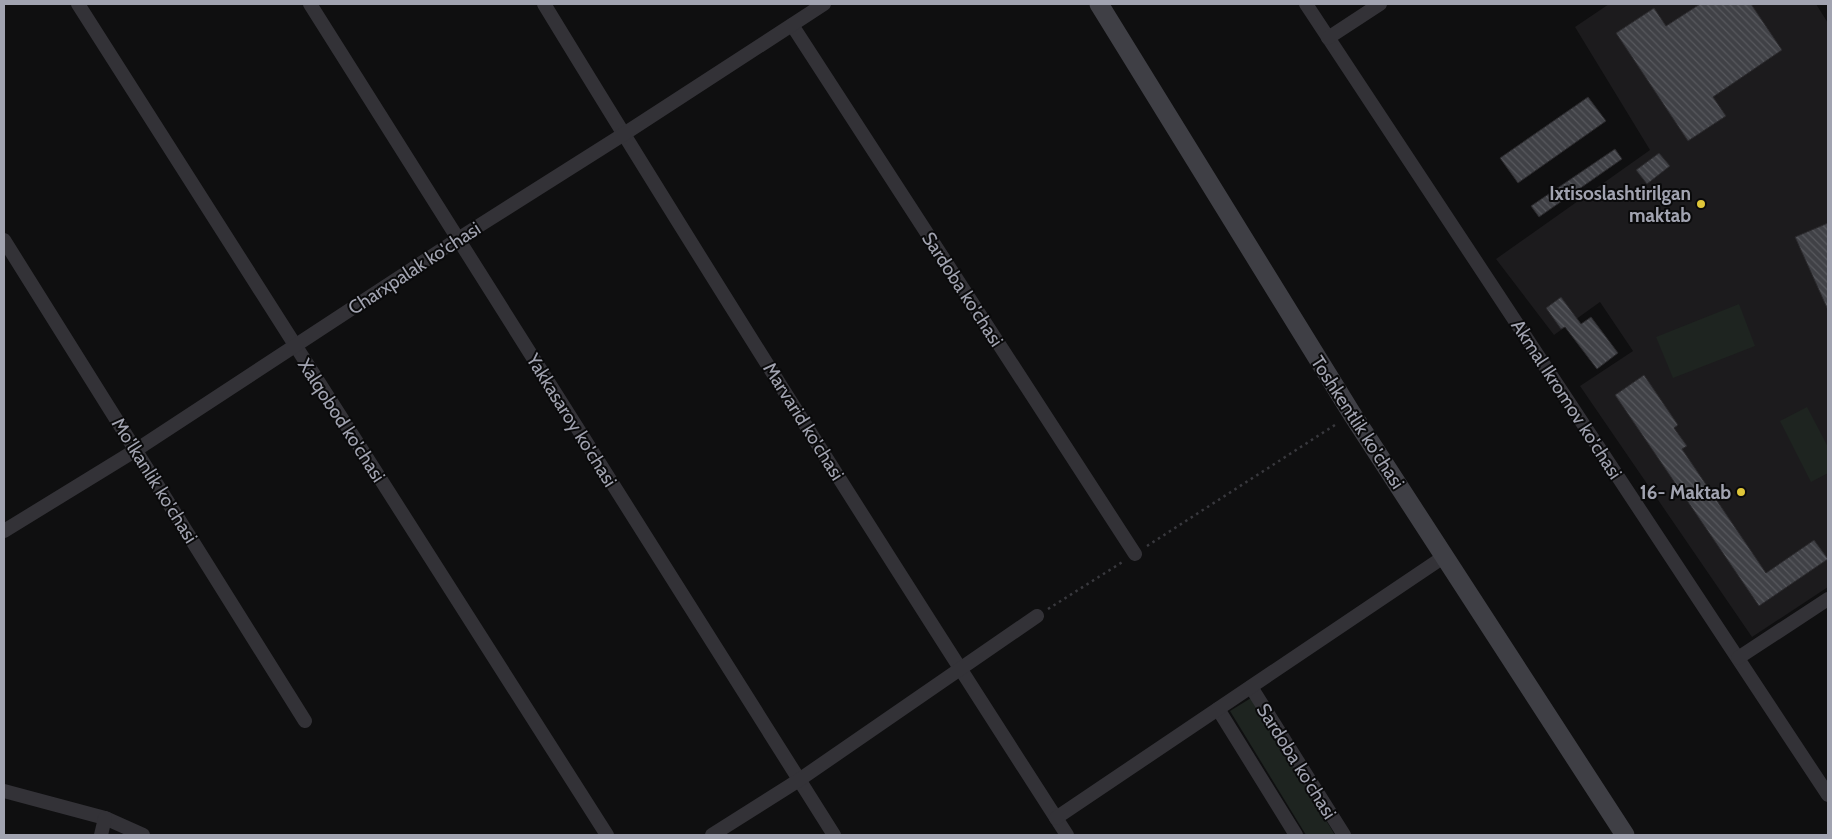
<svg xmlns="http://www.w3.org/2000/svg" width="1832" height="839" font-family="Cabin,sans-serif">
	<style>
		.built { fill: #1c1b1d }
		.grass { fill: #1e2420 }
		.building { fill: url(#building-back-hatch); stroke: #2a292c }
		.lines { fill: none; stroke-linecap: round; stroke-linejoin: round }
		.path { stroke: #39393e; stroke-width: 2.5; stroke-dasharray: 2.5 4; stroke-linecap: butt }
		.street { stroke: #333237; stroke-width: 14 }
		.secondary { stroke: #3f3f45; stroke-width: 19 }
		.poi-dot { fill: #dfc639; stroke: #0a0a0b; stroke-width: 2 }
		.labels { text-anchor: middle; stroke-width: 4; stroke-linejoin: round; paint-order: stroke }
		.poi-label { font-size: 19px; font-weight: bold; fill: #a1a3b0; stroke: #0a0a0b; text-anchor: end }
		.street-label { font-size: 19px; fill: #a1a3b0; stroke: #0a0a0b }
	</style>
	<defs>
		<pattern id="building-back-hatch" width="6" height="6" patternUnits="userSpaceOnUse" patternTransform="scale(1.25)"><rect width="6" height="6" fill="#404146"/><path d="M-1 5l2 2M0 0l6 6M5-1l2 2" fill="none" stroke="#58595e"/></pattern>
	</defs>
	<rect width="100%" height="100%" fill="#0f0f10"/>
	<path class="built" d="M1609,4H1816L1828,23V587L1752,637L1580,386L1633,351L1600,302L1554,335L1496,259L1650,150L1575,27Z"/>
	<g class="grass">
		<path d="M1739,304L1755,346L1673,378L1656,337Z"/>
		<path d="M1807,407L1828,447V473L1811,482L1780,421Z"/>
		<path d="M1251,698L1335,835H1306L1230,711Z"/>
	</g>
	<g class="building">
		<path d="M1700,4H1751L1782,50L1713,97L1726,116L1688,141L1616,33L1654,8L1666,26Z"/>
		<path d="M1588,97L1606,121L1518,183L1500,158Z"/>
		<path d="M1615,149L1622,159L1539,217L1531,206Z"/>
		<path d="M1659,153L1670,166L1647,184L1636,170Z"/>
		<path d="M1828,223V310L1795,237Z"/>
		<path d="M1561,297L1581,324L1591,317L1618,353L1597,369L1565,327L1561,329L1546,308Z"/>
		<path d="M1644,375L1678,425L1674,428L1687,446L1682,449L1766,573L1814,540L1828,559L1759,606L1615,395Z"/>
	</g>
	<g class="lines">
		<g class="path">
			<path d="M1147,546L1338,423"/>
			<path d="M1048,609L1124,561"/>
		</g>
		<g class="street">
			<path d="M78,4L607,835"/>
			<path d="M310,4L834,835"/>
			<path d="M544,4C714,283 890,560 1067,835"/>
			<path d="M1306,4L1828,795"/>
			<path d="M792,25L1135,554"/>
			<path d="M1328,38L1380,4"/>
			<path d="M4,240L305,721"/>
			<path d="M4,531L136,450L458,239L624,134L824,4"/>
			<path d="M1738,658L1828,599"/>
			<path d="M1251,687L1344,835"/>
			<path d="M1218,709L1296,835"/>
			<path d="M4,791L105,818L143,835"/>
			<path d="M1056,818L1445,556"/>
			<path d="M101,835L105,818"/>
			<path d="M712,835L799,780L1037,616"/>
		</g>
		<path class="secondary" d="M1099,4L1352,414L1625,835"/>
	</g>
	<g class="poi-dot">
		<circle cx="1701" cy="204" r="5"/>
		<circle cx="1741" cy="492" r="5"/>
	</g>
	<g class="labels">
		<g class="poi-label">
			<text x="1691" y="200">Ixtisoslashtirilgan<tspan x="1691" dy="22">maktab</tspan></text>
			<text x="1731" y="499">16- Maktab</text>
		</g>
		<g class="street-label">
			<text transform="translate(414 268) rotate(-33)" y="7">Charxpalak ko'chasi</text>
			<text transform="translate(963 289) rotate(57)" y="7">Sardoba ko'chasi</text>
			<text transform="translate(1567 399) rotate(57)" y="7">Akmal Ikromov ko'chasi</text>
			<text transform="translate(342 420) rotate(57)" y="7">Xalqobod ko'chasi</text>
			<text transform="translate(572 420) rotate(58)" y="7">Yakkasaroy ko'chasi</text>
			<text transform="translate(804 421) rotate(58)" y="7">Marvarid ko'chasi</text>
			<text transform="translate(1358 422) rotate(57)" y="7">Toshkentlik ko'chasi</text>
			<text transform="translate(155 480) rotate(58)" y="7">Mo'lkanlik ko'chasi</text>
			<text transform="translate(1297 761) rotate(58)" y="7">Sardoba ko'chasi</text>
		</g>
	</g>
	<rect width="1832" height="839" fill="none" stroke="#a1a3b0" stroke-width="10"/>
</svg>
